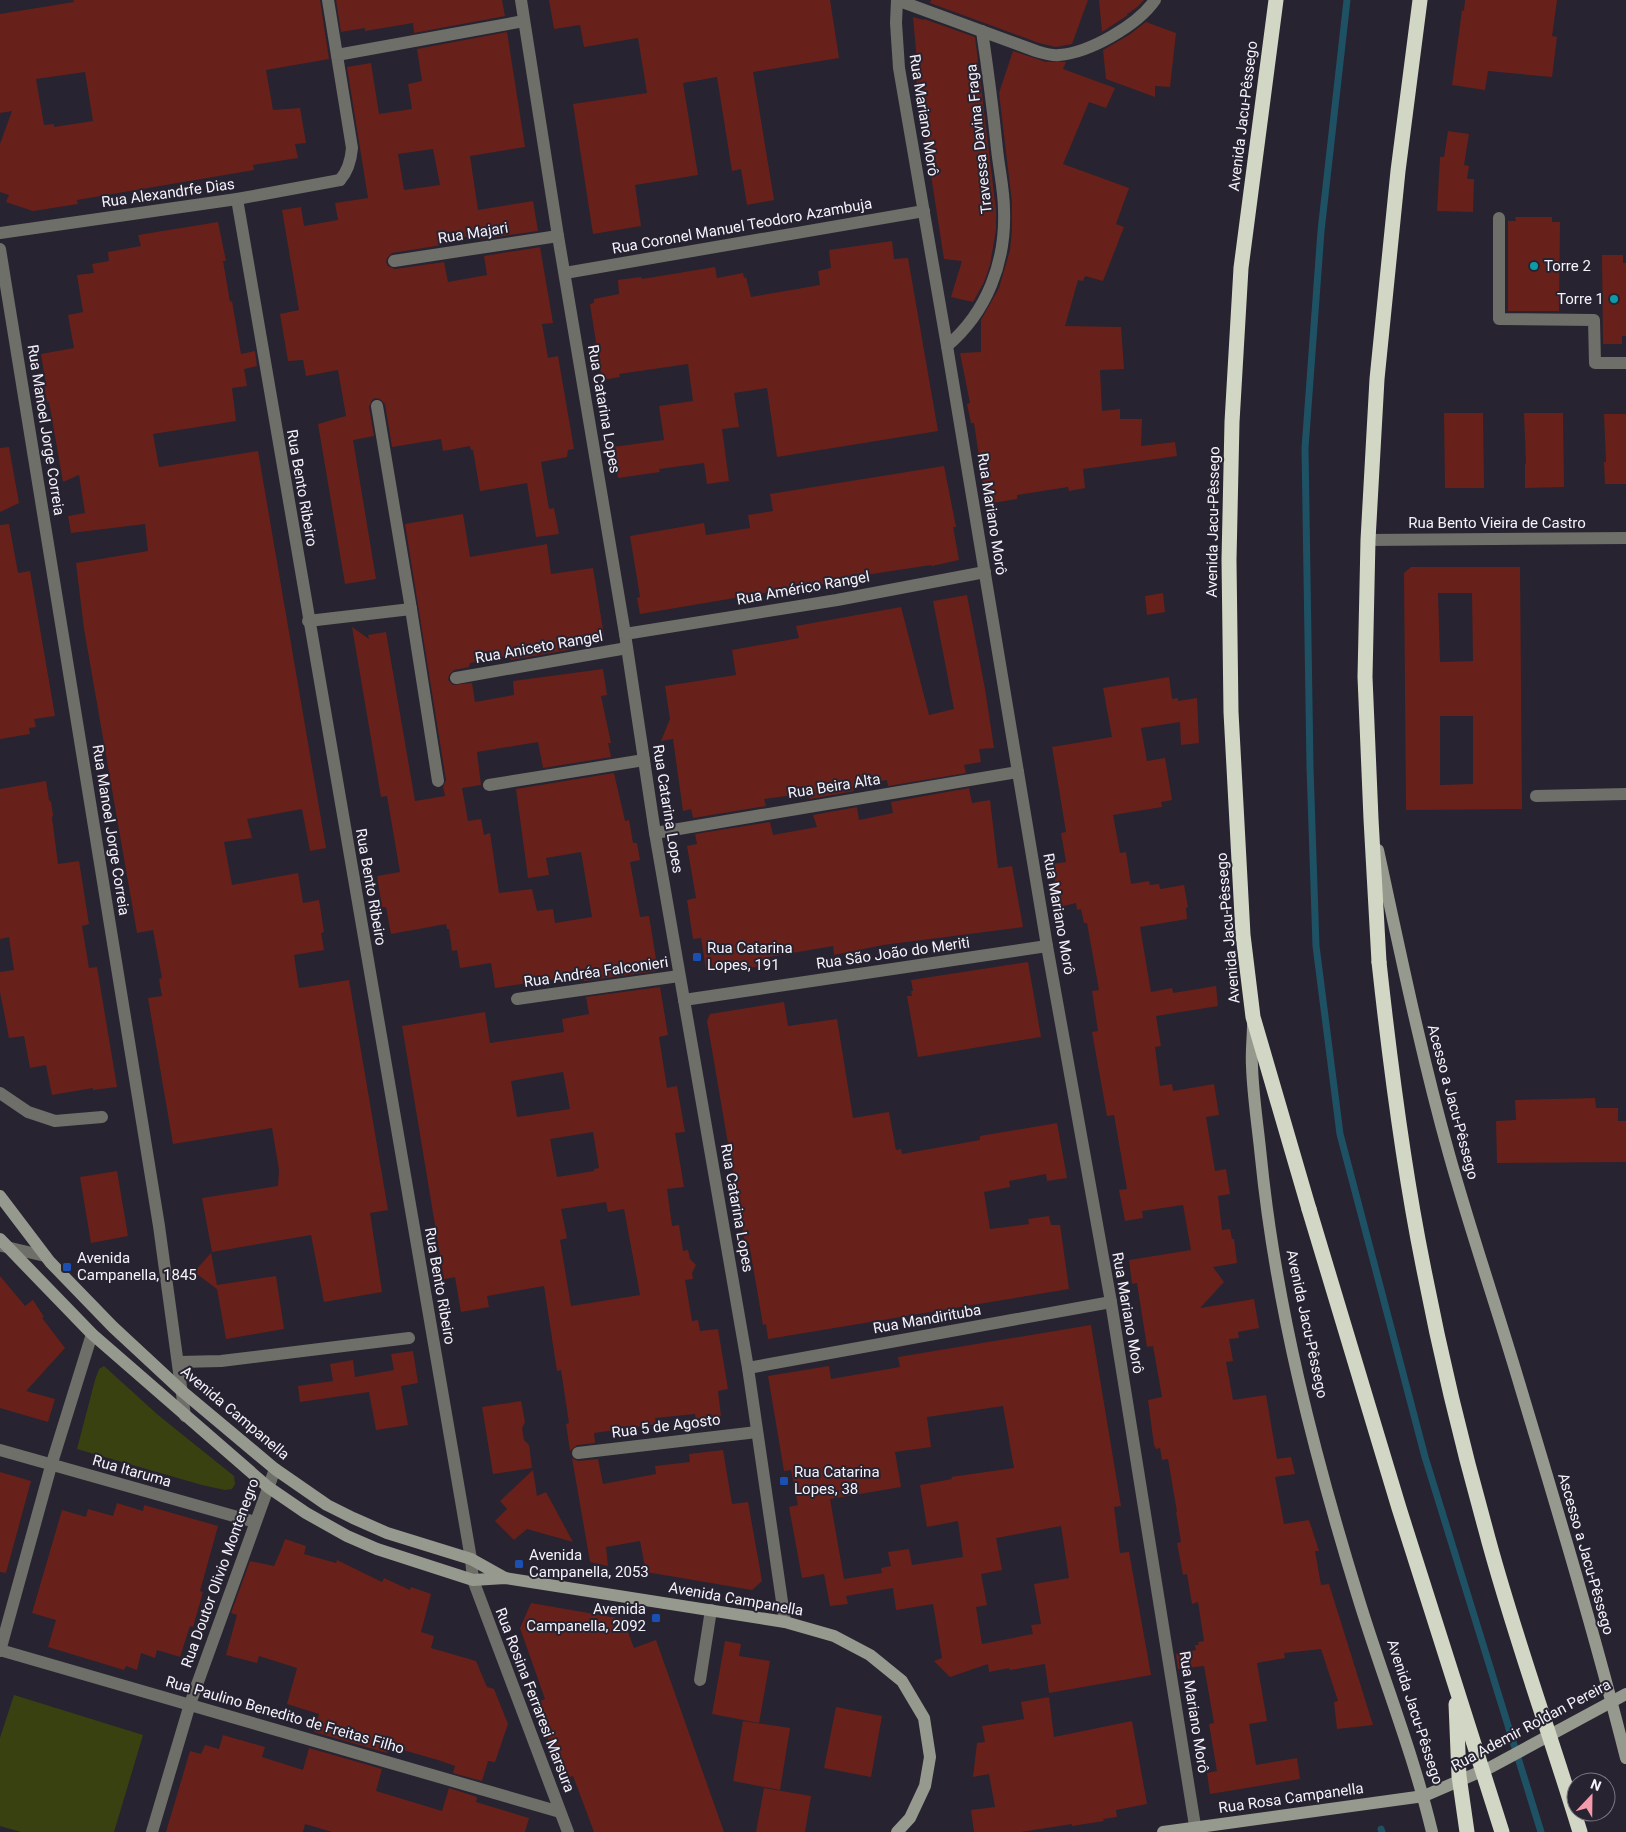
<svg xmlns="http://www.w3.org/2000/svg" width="1626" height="1832" font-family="Roboto,sans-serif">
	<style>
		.green { fill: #3a4111 }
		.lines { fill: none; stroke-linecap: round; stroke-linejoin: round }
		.stream { stroke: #1e5164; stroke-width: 7 }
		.building { fill: #67211a; fill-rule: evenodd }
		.lane { stroke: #6d6f68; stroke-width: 12 }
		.street { stroke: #6d6f68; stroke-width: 12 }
		.secondary { stroke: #96998d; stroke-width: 12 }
		.highway { stroke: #d2d6c4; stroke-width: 15 }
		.highway-bridge { stroke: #d2d6c4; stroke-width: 15 }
		.culture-dot { fill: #0f9aa8; stroke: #272330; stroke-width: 2 }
		.transit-dot { fill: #1a4fb4; stroke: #272330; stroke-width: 2 }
		.labels { text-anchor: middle; stroke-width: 4; stroke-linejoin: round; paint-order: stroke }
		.street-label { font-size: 15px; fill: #f4f2fb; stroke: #272330 }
		.poi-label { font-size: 15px; fill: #f4f2fb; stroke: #272330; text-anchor: start }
	</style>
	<rect width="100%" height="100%" fill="#272330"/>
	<g class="green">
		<path d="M104,1366L158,1415L234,1476L235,1484L232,1489L225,1490L202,1485L77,1449L95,1380L99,1369Z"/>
		<path d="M14,1695L143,1735L114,1832H21L0,1826V1738Z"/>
	</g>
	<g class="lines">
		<g class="stream">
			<path d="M1347,0L1321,231L1305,448L1310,767L1316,946L1340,1134L1425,1457L1541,1832"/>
			<path d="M1381,1829L1382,1832"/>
		</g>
	</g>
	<g class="building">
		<path d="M73,0H320L329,59L266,70L273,110L300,108L306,143L295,144L298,158L253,165L254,170L77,200L78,204L33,211L6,202L9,195L0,192V144L12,111L0,113V14L74,2ZM85,72L93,121L54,127V124L44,125L36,79Z"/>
		<path d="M336,0H502L505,16L414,33L413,23L365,31V28L341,32Z"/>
		<path d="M549,0H830L839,58L753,72L774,200L747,205L741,169L732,171L717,77L683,83L698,175L635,185L641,226L593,234L573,104L647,93L638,38L584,47L580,25L554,29Z"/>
		<path d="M931,0H1088L1072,44L1056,47L1039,43L930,3Z"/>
		<path d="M1099,0H1144L1137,7L1126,15H1128L1102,32Z"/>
		<path d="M1465,0H1557L1552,36L1557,37L1552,77L1488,71L1485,90L1452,85L1462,10L1464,11Z"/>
		<path d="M913,17L924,20V19L975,37L996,210V229L990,265L984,282L973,302L951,297L962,261L944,259L915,72H918Z"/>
		<path d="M1146,22L1176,33L1170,87L1155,86V97L1106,79L1103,50L1129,35Z"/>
		<path d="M507,32L525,147L470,156L478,210L533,201L538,231L481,239V235L441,240L442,245L392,253L387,258L386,262L388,266L395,269L444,262L448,282L487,275L484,256L540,247L553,323L542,324L548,358L558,356L574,449L568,450L567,457L541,462L549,509L554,508L559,534L536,537L527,483L480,491L473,450H471L470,446L443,451L441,439L392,447L385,404L380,399L375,398L372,400L369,407L374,436L353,440L376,579L345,584L318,424L346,416L338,370L306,376L303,360L288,361L280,314L299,310L282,210L301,207L304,226L338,220L335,203L368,198L347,67L371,63L379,114L412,109L408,84L422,81L417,49ZM433,149L440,185L404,190L398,154Z"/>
		<path d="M1013,51L1046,62H1066L1063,69L1115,88L1106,108L1089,102L1063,164L1129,188L1116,224L1124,227L1103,281L1085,276L1083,281L1078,280L1065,326L1121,327L1124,369L1100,370L1102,411L1120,409V419H1142L1141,446L1175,442L1177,456L1083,469L1085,488L1069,491L1068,487L1017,495V499L986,504L974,423H971L967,404L970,403L960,353L981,352V320L999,288L1010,250L1012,230V202L999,93Z"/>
		<path d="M1448,131L1469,134L1464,165L1469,166L1467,179H1474L1473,212L1437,211L1440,157H1444Z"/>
		<path d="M1515,217H1552V222H1560L1559,311H1508V221H1516Z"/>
		<path d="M218,222L226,261H223L230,302L232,301L241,354L255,351L257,366L244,369L247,386L232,388L236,421L153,434L159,467L258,451L326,848L310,851L302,809L247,819L252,838L224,842L232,885L298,873L303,903L319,900L324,932L321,933L324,950L294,955L299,988L349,980L388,1210L370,1213L382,1292L324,1302L311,1235L212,1252L202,1198L278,1186L279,1170L272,1128L173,1144L148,998L162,996L159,979L162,978L153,930L137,933L84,629L76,563L148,551L145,524L71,533L68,516L85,513L79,475L63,482L49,402H47L44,385H46L41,354L74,348L68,315L83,312L77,275L94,273L92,264L109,261L108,252L141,246L138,235Z"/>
		<path d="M892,241L894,259L908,258L938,431L777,457L767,388L734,393L739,427L722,429L729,481L707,484L704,463L659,469L660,472L618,478L613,447L664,440L659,406L693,401L688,364L619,374L620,377L602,380L590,304L594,303V299L619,294L618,280L641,277L642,279L715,267L717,278L743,273L744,278L746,277L751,297L820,285L818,271L831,268L829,250Z"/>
		<path d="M1602,255H1623V263H1626V336H1622V344H1603Z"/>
		<path d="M1444,413H1483L1484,488H1445Z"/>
		<path d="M1524,413H1563L1564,487L1525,488V464H1526Z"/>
		<path d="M1604,414H1626V484H1605L1604,462H1606Z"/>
		<path d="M9,447L19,503L0,512V448Z"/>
		<path d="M944,466L956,527H953L959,560L932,566L931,565L872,574L800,589V587L640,614L637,598L640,597L630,536L704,523L706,535L750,528L748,515L773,511L770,494Z"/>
		<path d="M463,514L470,557L547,544L551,574L593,568L604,636L568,650L511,660L510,656L470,663L469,667L454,670L449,675L448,680L453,685L472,683L475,702L514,695L513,681L603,669L607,695L601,696L611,743H608L611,757L543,768L538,742L477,752L481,785L462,788L468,821L481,819L484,835L490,833L499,893L532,889L537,911L553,909L555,923L592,917L581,852L546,858L549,875L528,878L516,789L614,773L625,821L629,820L633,843H637L640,860L630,862L640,917L649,916L658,971L584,981L583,975L495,988L491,963L460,968L457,950L452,951L449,929H447L446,924L391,934L386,907H382L377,876L400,872L387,796L381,797L352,627L369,639L368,635L386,632L415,801L445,796L443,787L446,780L405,524Z"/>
		<path d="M9,524L18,573L30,571L55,716L34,719L36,727L29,728L30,734L0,739V525Z"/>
		<path d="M1411,567H1520L1522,809L1406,810L1404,573ZM1438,593H1472L1473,661L1440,662ZM1440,716H1473V784L1440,785Z"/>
		<path d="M1163,593L1165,612L1147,615L1145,596Z"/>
		<path d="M967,595L985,689L994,748L979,749L981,762L964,765L966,773L888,786L887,780L853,786L854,791L810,799L808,793L764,799L766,806L693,818L691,809L683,811L673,739L661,741L670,719L665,686L736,675L732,650L799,638L796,626L901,607L929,715L954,709L933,601Z"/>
		<path d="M1169,677L1172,699L1178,698V701L1197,698L1199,743L1181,745L1180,722L1141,728L1147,761L1165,758L1172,800L1161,802L1162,807L1113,815L1120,853L1126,852L1131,884L1149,881L1150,885L1159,884L1160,889L1184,885L1188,907L1186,908L1187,919L1140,927L1151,992L1172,988L1173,993L1216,986L1218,1006L1156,1016L1161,1046L1155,1047L1160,1086L1172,1084L1173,1091L1214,1084L1219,1115L1206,1117L1215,1171L1226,1169L1230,1194L1218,1196L1222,1230L1230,1229L1232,1239H1234L1237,1263L1213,1267L1224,1282L1200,1308L1254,1299L1259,1328L1238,1332L1239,1338L1229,1339L1233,1361L1226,1362L1233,1400L1266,1395L1277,1459L1291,1457L1295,1474L1275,1477L1284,1524L1309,1520L1319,1551H1315L1321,1585L1329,1584L1373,1725L1337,1729L1334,1702L1338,1701L1321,1649L1284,1653L1285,1658L1257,1663L1267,1721L1249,1724L1256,1765L1297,1758L1300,1779L1210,1794L1207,1773L1217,1771L1209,1724L1214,1723L1204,1666L1178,1669L1176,1654L1196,1650L1195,1645H1199L1198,1642L1204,1641L1198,1602L1192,1604L1187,1574L1183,1575L1177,1543L1181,1542L1176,1512H1177L1168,1459L1162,1460L1160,1448L1156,1449L1154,1445L1148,1400L1162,1397L1153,1346L1147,1347L1137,1283L1132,1284L1129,1260L1191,1250L1183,1205L1142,1211L1143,1218L1125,1221L1119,1190L1127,1189L1114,1115L1107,1116L1092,1032L1098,1031L1092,991L1099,990L1087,923H1084L1081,909L1077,910L1076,903L1059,907L1052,864L1066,862L1061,833L1066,832L1052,747L1112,737L1103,688Z"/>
		<path d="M46,781L49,800L51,802L53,815L52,818L58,864L79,861L89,924L82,926L89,968L97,967L117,1087L93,1090V1088L52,1095L46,1065L30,1068L24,1036L9,1038L0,992V972L14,970L9,937L0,939V789Z"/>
		<path d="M969,788L972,803L990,800L998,868L1012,866L1023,927L883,945L834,955L833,946L763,958L764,966L734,970V965L706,969L701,938L693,939L687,900L696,898L687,846L697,844L695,834L770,822L773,835L817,827L813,815L857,807L859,820L893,813L891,802Z"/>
		<path d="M1028,962L1041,1037L918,1057L907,996H912L911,991H913L911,980Z"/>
		<path d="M660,987L668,1035L659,1037L667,1088L677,1086L685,1132L675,1133L684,1187L667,1189L672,1226L679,1225L683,1251L688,1250L690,1259L696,1265L692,1273L693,1279L685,1280L692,1321L698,1320L700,1331L718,1329L728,1389L718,1391L721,1416L696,1419L695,1414L655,1418L656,1424L594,1433L595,1443L577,1445L570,1451L566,1424L569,1423L561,1370L557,1371L544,1286L487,1296L489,1307L461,1312L455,1277L444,1279L402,1026L485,1012L490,1043L564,1032L562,1019L589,1014L586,997ZM563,1072L570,1109L517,1117L511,1081ZM593,1132L599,1168L594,1169V1171L557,1177L550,1139ZM606,1202L608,1212L624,1209L640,1295L571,1306L560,1240L567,1238L561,1209Z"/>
		<path d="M784,1002L788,1026L837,1019L853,1118L889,1112L896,1150L901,1149L902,1154L980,1140V1136L1057,1123L1067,1178L1047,1181L1046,1174L1009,1181L1010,1187L984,1192L990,1229L1029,1224L1028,1219L1049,1216L1051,1225H1060L1069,1289L768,1339L766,1324L763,1325L749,1243H745L707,1021L710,1014Z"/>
		<path d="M1595,1098L1596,1108H1618V1121H1626V1162L1497,1163L1496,1121L1516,1120L1515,1100Z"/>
		<path d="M117,1171L128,1236L91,1243L80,1177Z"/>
		<path d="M211,1253L217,1285L276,1276L284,1329L226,1339L217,1289L194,1272Z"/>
		<path d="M0,1276L25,1306L33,1300L44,1317L42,1318L65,1348L26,1391L55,1399L48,1422L0,1408Z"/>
		<path d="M1091,1325L1121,1506L1114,1507L1120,1553L1129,1552L1151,1675L1049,1693L1045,1664L1010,1670L1009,1668L989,1672L988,1664L950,1677L934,1661L942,1658L933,1604L896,1610L893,1588L846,1596L848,1604L830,1606L824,1574L802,1578L789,1507L798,1505L791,1470L784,1471L768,1376L829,1366L831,1379L900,1367L898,1357ZM1003,1406L1014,1468L951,1477L952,1479L920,1485L927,1527L958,1521L963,1557L912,1565L909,1549L888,1552L891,1566L881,1568L882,1573L844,1579L830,1499L901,1487L895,1452L931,1447L927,1417ZM1061,1526L1069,1578L1034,1584L1041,1624L1031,1625L1033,1634L982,1644L976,1607L987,1605L981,1574L1002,1570L996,1538Z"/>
		<path d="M413,1351L418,1383L401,1386L408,1425L376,1430L369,1392L300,1402L298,1386L333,1381L330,1364L353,1360L355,1377L394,1370L391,1354Z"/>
		<path d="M521,1401L525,1422L522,1428L524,1440L529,1445L532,1468L493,1474L482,1407Z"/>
		<path d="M723,1450L732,1504L748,1502L762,1581L752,1590L646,1572L640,1541L606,1547L608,1566L590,1562L572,1458L578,1461L598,1459L603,1484L656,1474L655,1466L690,1462L689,1454Z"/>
		<path d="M533,1470L537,1496L546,1492L573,1542L527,1529L514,1540L495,1521L507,1509L500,1501Z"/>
		<path d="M0,1472L31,1481L6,1573L0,1572Z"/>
		<path d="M117,1503L143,1511L144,1505L218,1526L200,1591L203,1592L193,1627L190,1626L180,1657L157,1650L155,1658L141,1653L137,1670L126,1666L124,1670L48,1647L56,1620L32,1613L62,1510L86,1517L88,1509L113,1516Z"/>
		<path d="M285,1539L306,1546L304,1554L336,1563L337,1560L382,1582L384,1578L410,1590L411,1587L431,1594L421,1632L434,1636L431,1648L476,1661L487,1687L494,1689L508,1724L495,1762L488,1761L482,1781L453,1773L455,1766L438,1760L389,1746L387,1753L314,1732L319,1714L287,1704L297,1668L259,1656L257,1663L226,1655L237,1615L231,1613L250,1561L274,1566L281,1550Z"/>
		<path d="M531,1603L623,1619L634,1648L656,1640L724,1832H594L573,1776L563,1780L535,1703L545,1699L520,1628Z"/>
		<path d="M725,1641L741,1644L739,1656L770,1661L759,1723L712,1714Z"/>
		<path d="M1049,1697L1054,1737L1132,1721L1147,1804L1116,1810L1117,1817L1103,1819L1104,1821L1072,1826V1824L1021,1832H974L971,1810L995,1807L989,1774L973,1777L977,1743L985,1742L982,1726L1024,1719L1021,1702Z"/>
		<path d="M836,1707L882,1716L871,1777L824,1768Z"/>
		<path d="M743,1721L790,1728L780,1790L733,1781Z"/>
		<path d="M223,1735L265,1747L262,1757L303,1770L309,1748L382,1769L376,1791L442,1811L449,1788L477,1797L476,1802L529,1818L525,1832H332L305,1824L303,1832H166L190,1751L201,1754L205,1745L219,1749Z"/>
		<path d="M764,1788L811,1796L805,1832H756Z"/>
	</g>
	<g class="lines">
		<g class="lane">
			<path d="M328,0L352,148C351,160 348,171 340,180"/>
			<path d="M1499,218V319L1594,320L1595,363H1626"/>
			<path d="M377,406L411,609L438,781"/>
			<path d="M308,621L411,609"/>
			<path d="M489,785L644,760"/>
			<path d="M1536,796L1626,794"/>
			<path d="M0,1093L28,1112L55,1121L102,1117"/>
			<path d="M179,1362L221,1361L409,1338"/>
			<path d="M700,1680L711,1610"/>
		</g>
		<g class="street">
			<path d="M521,0L558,236L625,634L655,833L748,1368L785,1622"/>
			<path d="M897,0L896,23L899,68L947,346L1047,946L1111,1302L1196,1832"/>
			<path d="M897,0L1036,51C1043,53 1052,56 1059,55C1089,53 1138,25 1155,0"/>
			<path d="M337,55L524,21"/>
			<path d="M237,199L471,1559L473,1580L568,1832"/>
			<path d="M0,233L237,199L340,180"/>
			<path d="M0,249L159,1226L185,1416"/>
			<path d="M394,261L558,236"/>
			<path d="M565,273L924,211"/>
			<path d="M947,346C987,312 1006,262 1004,210C1004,190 999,169 997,149C993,110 988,71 982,31"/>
			<path d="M1368,540L1626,538"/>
			<path d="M625,634L837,600L985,572"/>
			<path d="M456,678L627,648"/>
			<path d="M655,833L1018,772"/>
			<path d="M517,999L679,976"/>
			<path d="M684,1000L1047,946"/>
			<path d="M2,1246L45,1256"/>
			<path d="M748,1368L1111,1302"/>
			<path d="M0,1450L255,1522"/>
			<path d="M578,1453L757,1432"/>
			<path d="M0,1650L560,1812"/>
			<path d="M0,1651L51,1466L92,1334"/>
			<path d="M152,1832L190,1704L275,1469"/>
		</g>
		<g class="secondary">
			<path d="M1378,850C1400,951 1421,1054 1449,1154C1471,1233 1498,1311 1521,1389C1558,1512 1595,1635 1626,1758"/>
			<path d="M1253,1024C1253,1038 1251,1052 1252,1066C1253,1097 1258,1127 1261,1158C1276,1307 1314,1454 1358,1597C1382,1676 1413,1752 1432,1832"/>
			<path d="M0,1196L50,1262L113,1327L183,1392L275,1469L327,1505L353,1518L387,1533L471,1559L505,1578"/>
			<path d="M0,1239L92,1334L268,1487L306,1513L347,1536L377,1549L473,1580L505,1578L785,1622L834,1636L870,1655L902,1681L924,1718L930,1757L925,1786L910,1818L897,1832"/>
			<path d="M1163,1832L1424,1796L1491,1767L1626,1694"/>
		</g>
		<g class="highway">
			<path d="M1276,0L1241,268L1232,422L1229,560L1231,712L1243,935L1253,1017L1309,1209"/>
			<path d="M1379,962L1371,819L1365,677L1368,540L1377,379L1398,171L1420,0"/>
		</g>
		<g class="highway-bridge">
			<path d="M1379,962C1390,1063 1403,1166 1423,1265C1440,1353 1461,1441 1485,1527C1512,1630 1549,1730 1580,1832"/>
			<path d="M1309,1209L1399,1508L1502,1832"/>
			<path d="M1456,1704L1459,1776L1467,1832"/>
		</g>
	</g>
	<g class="culture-dot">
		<circle cx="1534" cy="266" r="5"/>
		<circle cx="1614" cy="299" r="5"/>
	</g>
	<g class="transit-dot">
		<rect x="692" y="952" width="10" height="10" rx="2.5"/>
		<rect x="62" y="1262" width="10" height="10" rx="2.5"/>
		<rect x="779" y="1476" width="10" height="10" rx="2.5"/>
		<rect x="514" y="1559" width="10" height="10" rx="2.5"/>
		<rect x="651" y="1613" width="10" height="10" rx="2.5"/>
	</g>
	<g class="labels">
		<g class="street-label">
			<text transform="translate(924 115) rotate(81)" y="5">Rua Mariano Morô</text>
			<text transform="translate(1243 116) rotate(-83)" y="5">Avenida Jacu-Pêssego</text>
			<text transform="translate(979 139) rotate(-96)" y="5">Travessa Davina Fraga</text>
			<text transform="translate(168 193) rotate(-8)" y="5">Rua Alexandrfe Dias</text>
			<text transform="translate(742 226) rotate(-10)" y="5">Rua Coronel Manuel Teodoro Azambuja</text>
			<text transform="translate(473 233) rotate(-9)" y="5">Rua Majari</text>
			<text transform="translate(604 409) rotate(80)" y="5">Rua Catarina Lopes</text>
			<text transform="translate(46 430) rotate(81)" y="5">Rua Manoel Jorge Correia</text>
			<text transform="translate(302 488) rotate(80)" y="5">Rua Bento Ribeiro</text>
			<text transform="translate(992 514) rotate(81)" y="5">Rua Mariano Morô</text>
			<text transform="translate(1213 522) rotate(-89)" y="5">Avenida Jacu-Pêssego</text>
			<text x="1497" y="528">Rua Bento Vieira de Castro</text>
			<text transform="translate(803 588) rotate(-10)" y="5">Rua Américo Rangel</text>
			<text transform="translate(539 647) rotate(-10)" y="5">Rua Aniceto Rangel</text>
			<text transform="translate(834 786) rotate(-9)" y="5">Rua Beira Alta</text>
			<text transform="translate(668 809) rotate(81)" y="5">Rua Catarina Lopes</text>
			<text transform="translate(111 830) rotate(81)" y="5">Rua Manoel Jorge Correia</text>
			<text transform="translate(371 887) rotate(80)" y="5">Rua Bento Ribeiro</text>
			<text transform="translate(1059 914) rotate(80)" y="5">Rua Mariano Morô</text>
			<text transform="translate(1228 928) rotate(-95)" y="5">Avenida Jacu-Pêssego</text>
			<text transform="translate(893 953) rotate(-8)" y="5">Rua São João do Meriti</text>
			<text transform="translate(596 972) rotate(-8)" y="5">Rua Andréa Falconieri</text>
			<text transform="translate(1453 1102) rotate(75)" y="5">Acesso a Jacu-Pêssego</text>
			<text transform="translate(737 1208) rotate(80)" y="5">Rua Catarina Lopes</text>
			<text transform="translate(440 1286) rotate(80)" y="5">Rua Bento Ribeiro</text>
			<text transform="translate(1128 1313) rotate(80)" y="5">Rua Mariano Morô</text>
			<text transform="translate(927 1319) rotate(-10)" y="5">Rua Mandirituba</text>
			<text transform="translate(1307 1324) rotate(78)" y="5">Avenida Jacu-Pêssego</text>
			<text transform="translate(235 1413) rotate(40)" y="5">Avenida Campanella</text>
			<text transform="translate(666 1426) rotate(-7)" y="5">Rua 5 de Agosto</text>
			<text transform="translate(132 1471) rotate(16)" y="5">Rua Itaruma</text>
			<text transform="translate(1586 1554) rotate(74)" y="5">Ascesso a Jacu-Pêssego</text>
			<text transform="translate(220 1573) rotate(-70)" y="5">Rua Doutor Olivio Montenegro</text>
			<text transform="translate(736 1599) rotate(10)" y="5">Avenida Campanella</text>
			<text transform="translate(535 1700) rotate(69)" y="5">Rua Rosina Ferraresi Marsura</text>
			<text transform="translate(1194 1712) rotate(81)" y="5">Rua Mariano Morô</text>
			<text transform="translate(1415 1712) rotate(72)" y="5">Avenida Jacu-Pêssego</text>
			<text transform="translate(285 1715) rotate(16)" y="5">Rua Paulino Benedito de Freitas Filho</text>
			<text transform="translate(1531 1725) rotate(-28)" y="5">Rua Ademir Roldan Pereira</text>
			<text transform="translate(1291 1798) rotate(-8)" y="5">Rua Rosa Campanella</text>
		</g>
		<g class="poi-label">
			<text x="1544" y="271">Torre 2</text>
			<text x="1604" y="304" text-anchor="end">Torre 1</text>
			<text x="707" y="953">Rua Catarina<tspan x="707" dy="17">Lopes, 191</tspan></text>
			<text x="77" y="1263">Avenida<tspan x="77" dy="17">Campanella, 1845</tspan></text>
			<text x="794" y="1477">Rua Catarina<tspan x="794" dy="17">Lopes, 38</tspan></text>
			<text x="529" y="1560">Avenida<tspan x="529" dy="17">Campanella, 2053</tspan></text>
			<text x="646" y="1614" text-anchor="end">Avenida<tspan x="646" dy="17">Campanella, 2092</tspan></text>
		</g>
	</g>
	<g transform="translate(1591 1797) rotate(22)"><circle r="24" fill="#272330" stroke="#797681"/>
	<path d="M0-4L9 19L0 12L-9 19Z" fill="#f39aac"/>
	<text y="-8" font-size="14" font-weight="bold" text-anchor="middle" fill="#f4f2fb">N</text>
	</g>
</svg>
